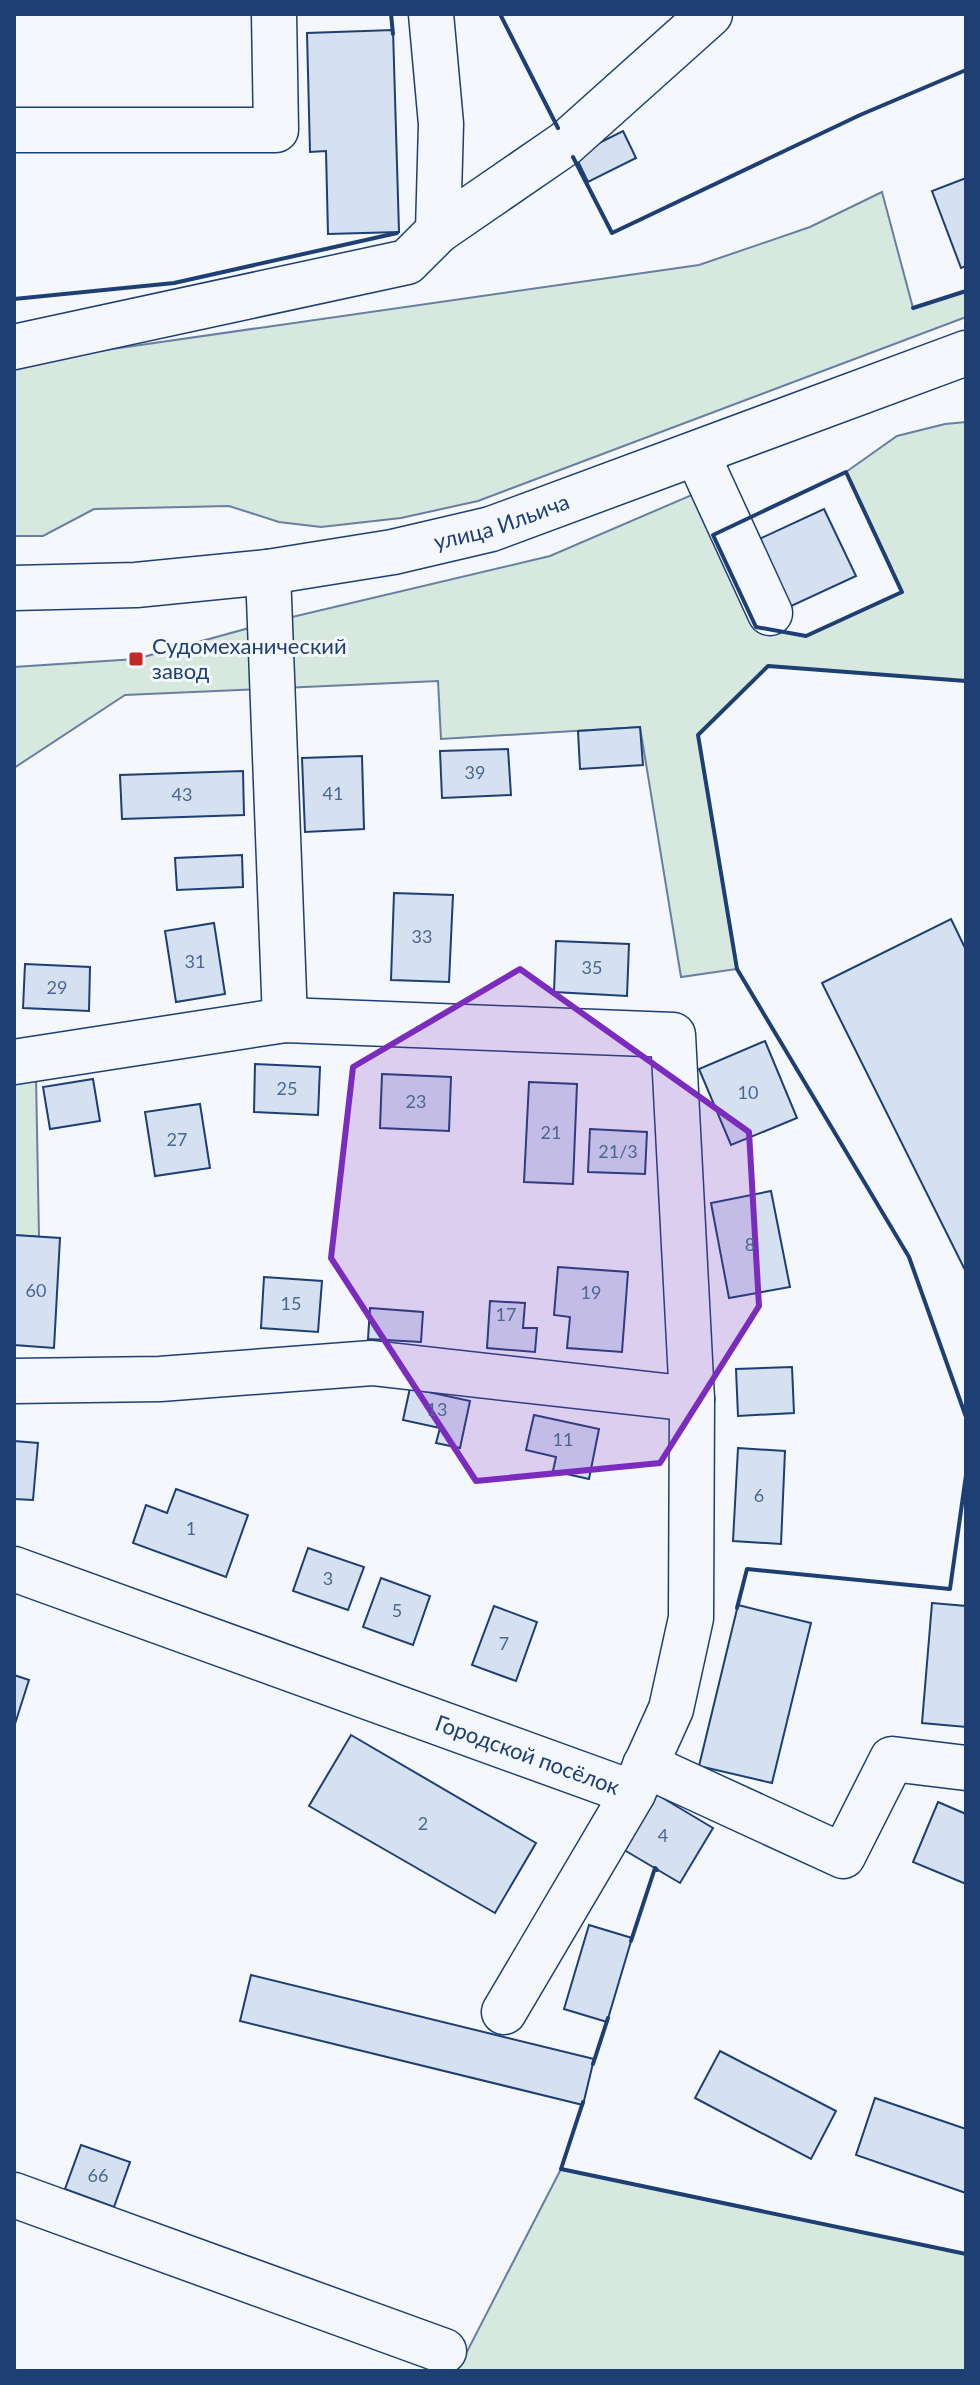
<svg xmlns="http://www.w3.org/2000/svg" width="980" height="2385" font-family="Lato,sans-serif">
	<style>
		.green { fill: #d7e8df; stroke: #687fa3; stroke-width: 2 }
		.building { fill: #d5e0f0; stroke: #1d3f73; stroke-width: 2 }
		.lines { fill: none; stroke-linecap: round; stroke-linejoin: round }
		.minor-casing { stroke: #1d3f73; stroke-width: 47 }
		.major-casing { stroke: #1d3f73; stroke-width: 47 }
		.minor { stroke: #f4f7fb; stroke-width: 44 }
		.major { stroke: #f4f7fb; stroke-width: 44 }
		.wall { stroke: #1d3f73; stroke-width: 4 }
		.marked { fill: #7b2cbf; fill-opacity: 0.2; stroke: #7b2cbf; stroke-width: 6; stroke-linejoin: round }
		.poi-dot { fill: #c62828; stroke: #f4f7fb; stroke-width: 3 }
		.labels { text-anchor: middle; stroke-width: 6; stroke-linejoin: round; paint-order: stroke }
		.number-label { font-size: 18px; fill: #4b6792 }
		.street-label { font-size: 22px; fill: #1d3f73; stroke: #f4f7fb }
		.poi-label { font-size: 22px; fill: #1d3f73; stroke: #f4f7fb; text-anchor: start }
	</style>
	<rect width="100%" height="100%" fill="#f4f7fb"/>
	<g class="green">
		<path d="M882,192L913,308L966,291V317L478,501L401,518L321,527L279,522L229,506L94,509L43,536H14V363L699,265L810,227Z"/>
		<path d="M966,422V681L768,666L698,735L737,969L681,977L640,727L441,739L438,681L125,695L14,768V667L136,659L271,622L550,556L701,491L756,626L806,636L901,592L846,472L897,436L945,424Z"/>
		<path d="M36,1076L39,1237L14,1235V1079Z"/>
		<path d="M561,2169L966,2254V2371H457Z"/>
	</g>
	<g class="building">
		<path d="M393,30L399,232L328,234L326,151L310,152L307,33Z"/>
		<path d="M623,131L636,158L588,182L575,155Z"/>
		<path d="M966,178V266L961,268L932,191Z"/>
		<path d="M824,509L856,576L787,608L755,541Z"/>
		<path d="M640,727L643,765L580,769L578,731Z"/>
		<path d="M508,749L511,795L442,798L440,751Z"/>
		<path d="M362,756L364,829L305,832L302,758Z"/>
		<path d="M243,771L244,815L122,819L120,775Z"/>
		<path d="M242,855L243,887L177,890L175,858Z"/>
		<path d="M394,893L453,895L449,982L391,980Z"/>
		<path d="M951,919L966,950V1272L822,983Z"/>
		<path d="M214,923L225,994L176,1002L165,931Z"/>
		<path d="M556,941L629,944L627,996L554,992Z"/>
		<path d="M25,964L90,967L89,1011L23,1008Z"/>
		<path d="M765,1041L797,1118L731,1145L699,1069Z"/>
		<path d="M255,1064L320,1067L318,1115L254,1112Z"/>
		<path d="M382,1074L451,1077L449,1131L380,1128Z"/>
		<path d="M93,1079L100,1121L50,1129L43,1087Z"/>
		<path d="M529,1082L577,1084L573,1184L524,1182Z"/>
		<path d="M200,1104L210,1168L155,1176L145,1112Z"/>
		<path d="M590,1129L647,1132L645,1174L588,1172Z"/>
		<path d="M771,1191L790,1287L729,1298L711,1203Z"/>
		<path d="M14,1235L60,1238L54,1348L14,1345Z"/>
		<path d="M558,1267L628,1272L622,1352L567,1348L570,1317L554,1315Z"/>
		<path d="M264,1277L322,1281L318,1332L261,1328Z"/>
		<path d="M490,1301L525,1303L523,1328H537L535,1352L487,1348Z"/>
		<path d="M370,1308L423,1312L421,1342L368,1339Z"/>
		<path d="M792,1367L794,1413L738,1416L736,1369Z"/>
		<path d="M410,1388L470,1401L460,1448L436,1443L440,1428L403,1420Z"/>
		<path d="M534,1415L599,1429L589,1479L553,1471L556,1457L526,1450Z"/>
		<path d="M14,1441L38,1443L33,1500L14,1499Z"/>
		<path d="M738,1448L785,1451L781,1544L733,1541Z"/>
		<path d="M176,1489L248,1515L226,1577L133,1543L146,1505L167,1513Z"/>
		<path d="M308,1548L364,1567L348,1610L293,1591Z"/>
		<path d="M381,1578L430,1596L413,1645L363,1627Z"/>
		<path d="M932,1603L966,1606V1727L922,1723Z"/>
		<path d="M738,1605L811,1623L772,1783L699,1766Z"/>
		<path d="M494,1606L537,1622L516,1681L472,1665Z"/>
		<path d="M14,1675L29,1680L14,1727Z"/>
		<path d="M351,1735L536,1843L495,1913L309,1806Z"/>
		<path d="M646,1788L713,1828L680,1883L614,1844Z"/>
		<path d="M938,1802L966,1814V1884L913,1862Z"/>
		<path d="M589,1925L632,1938L607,2022L564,2009Z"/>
		<path d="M251,1975L594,2059L583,2105L240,2021Z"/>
		<path d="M720,2051L836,2111L811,2159L695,2098Z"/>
		<path d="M875,2098L966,2129V2193L856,2155Z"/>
		<path d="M81,2145L130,2162L114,2207L65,2189Z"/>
	</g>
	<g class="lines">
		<defs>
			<g id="minor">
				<path d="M14,130H276L274,14"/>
				<path d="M438,231L566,143L710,14"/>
				<path d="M14,347L407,262L438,231L441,124L431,14"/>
				<path d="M697,454L770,613"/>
				<path d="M268,572L285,1020"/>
				<path d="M14,1062L285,1020L673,1035L692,1399L691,1618L671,1709L633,1793L504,2012"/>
				<path d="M14,1381L160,1379L372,1363L692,1399"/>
				<path id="s1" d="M14,1569L633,1793"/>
				<path d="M645,1765L843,1856L892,1759L966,1768"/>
				<path d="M14,2195L444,2351"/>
			</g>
			<g id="major">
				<path id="s2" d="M14,588L136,585L268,572L393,552L491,529L966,353"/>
			</g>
		</defs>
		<use href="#minor" class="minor-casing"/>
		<use href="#major" class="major-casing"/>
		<use href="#minor" class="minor"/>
		<use href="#major" class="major"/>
		<g class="wall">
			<path d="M391,14L393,34"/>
			<path d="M500,14L558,128"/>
			<path d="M573,157L612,233L860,115L966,70"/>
			<path d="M14,299L174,283L397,233"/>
			<path d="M913,308L966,291"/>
			<path d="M846,472L902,592L806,636L756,627L713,535Z"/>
			<path d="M966,681L768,666L698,735L737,969L909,1257L966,1417"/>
			<path d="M737,1608L747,1569L950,1589L966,1475"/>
			<path d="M631,1941L655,1868L657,1870"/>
			<path d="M593,2064L608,2018"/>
			<path d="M583,2102L561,2169L966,2254"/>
		</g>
	</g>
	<path class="marked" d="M520,969L749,1132L759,1306L660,1463L476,1481L331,1258L353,1067Z"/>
	<rect class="poi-dot" x="128" y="651" width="16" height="16" rx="4"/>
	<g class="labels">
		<g class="number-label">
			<text x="475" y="779">39</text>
			<text x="333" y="800">41</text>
			<text x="182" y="801">43</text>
			<text x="422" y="943">33</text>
			<text x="195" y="968">31</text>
			<text x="592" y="974">35</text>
			<text x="57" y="994">29</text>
			<text x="287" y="1095">25</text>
			<text x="748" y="1099">10</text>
			<text x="416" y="1108">23</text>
			<text x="551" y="1139">21</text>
			<text x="177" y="1146">27</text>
			<text x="618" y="1158">21/3</text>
			<text x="750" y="1251">8</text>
			<text x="36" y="1297">60</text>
			<text x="591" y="1299">19</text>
			<text x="291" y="1310">15</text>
			<text x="506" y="1321">17</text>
			<text x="437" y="1416">13</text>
			<text x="563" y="1446">11</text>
			<text x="759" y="1502">6</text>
			<text x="191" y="1535">1</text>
			<text x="328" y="1585">3</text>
			<text x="397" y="1617">5</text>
			<text x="504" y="1650">7</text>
			<text x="423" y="1830">2</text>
			<text x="663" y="1842">4</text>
			<text x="98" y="2182">66</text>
		</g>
		<g class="street-label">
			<text dy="8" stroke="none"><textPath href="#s2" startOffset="494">улица Ильича</textPath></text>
			<text dy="8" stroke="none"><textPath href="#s1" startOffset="546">Городской посёлок</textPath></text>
		</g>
		<g class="poi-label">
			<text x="152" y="654">Судомеханический<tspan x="152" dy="25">завод</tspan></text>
		</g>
	</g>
	<rect width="980" height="2385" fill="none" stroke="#1d3f73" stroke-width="32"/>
</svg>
